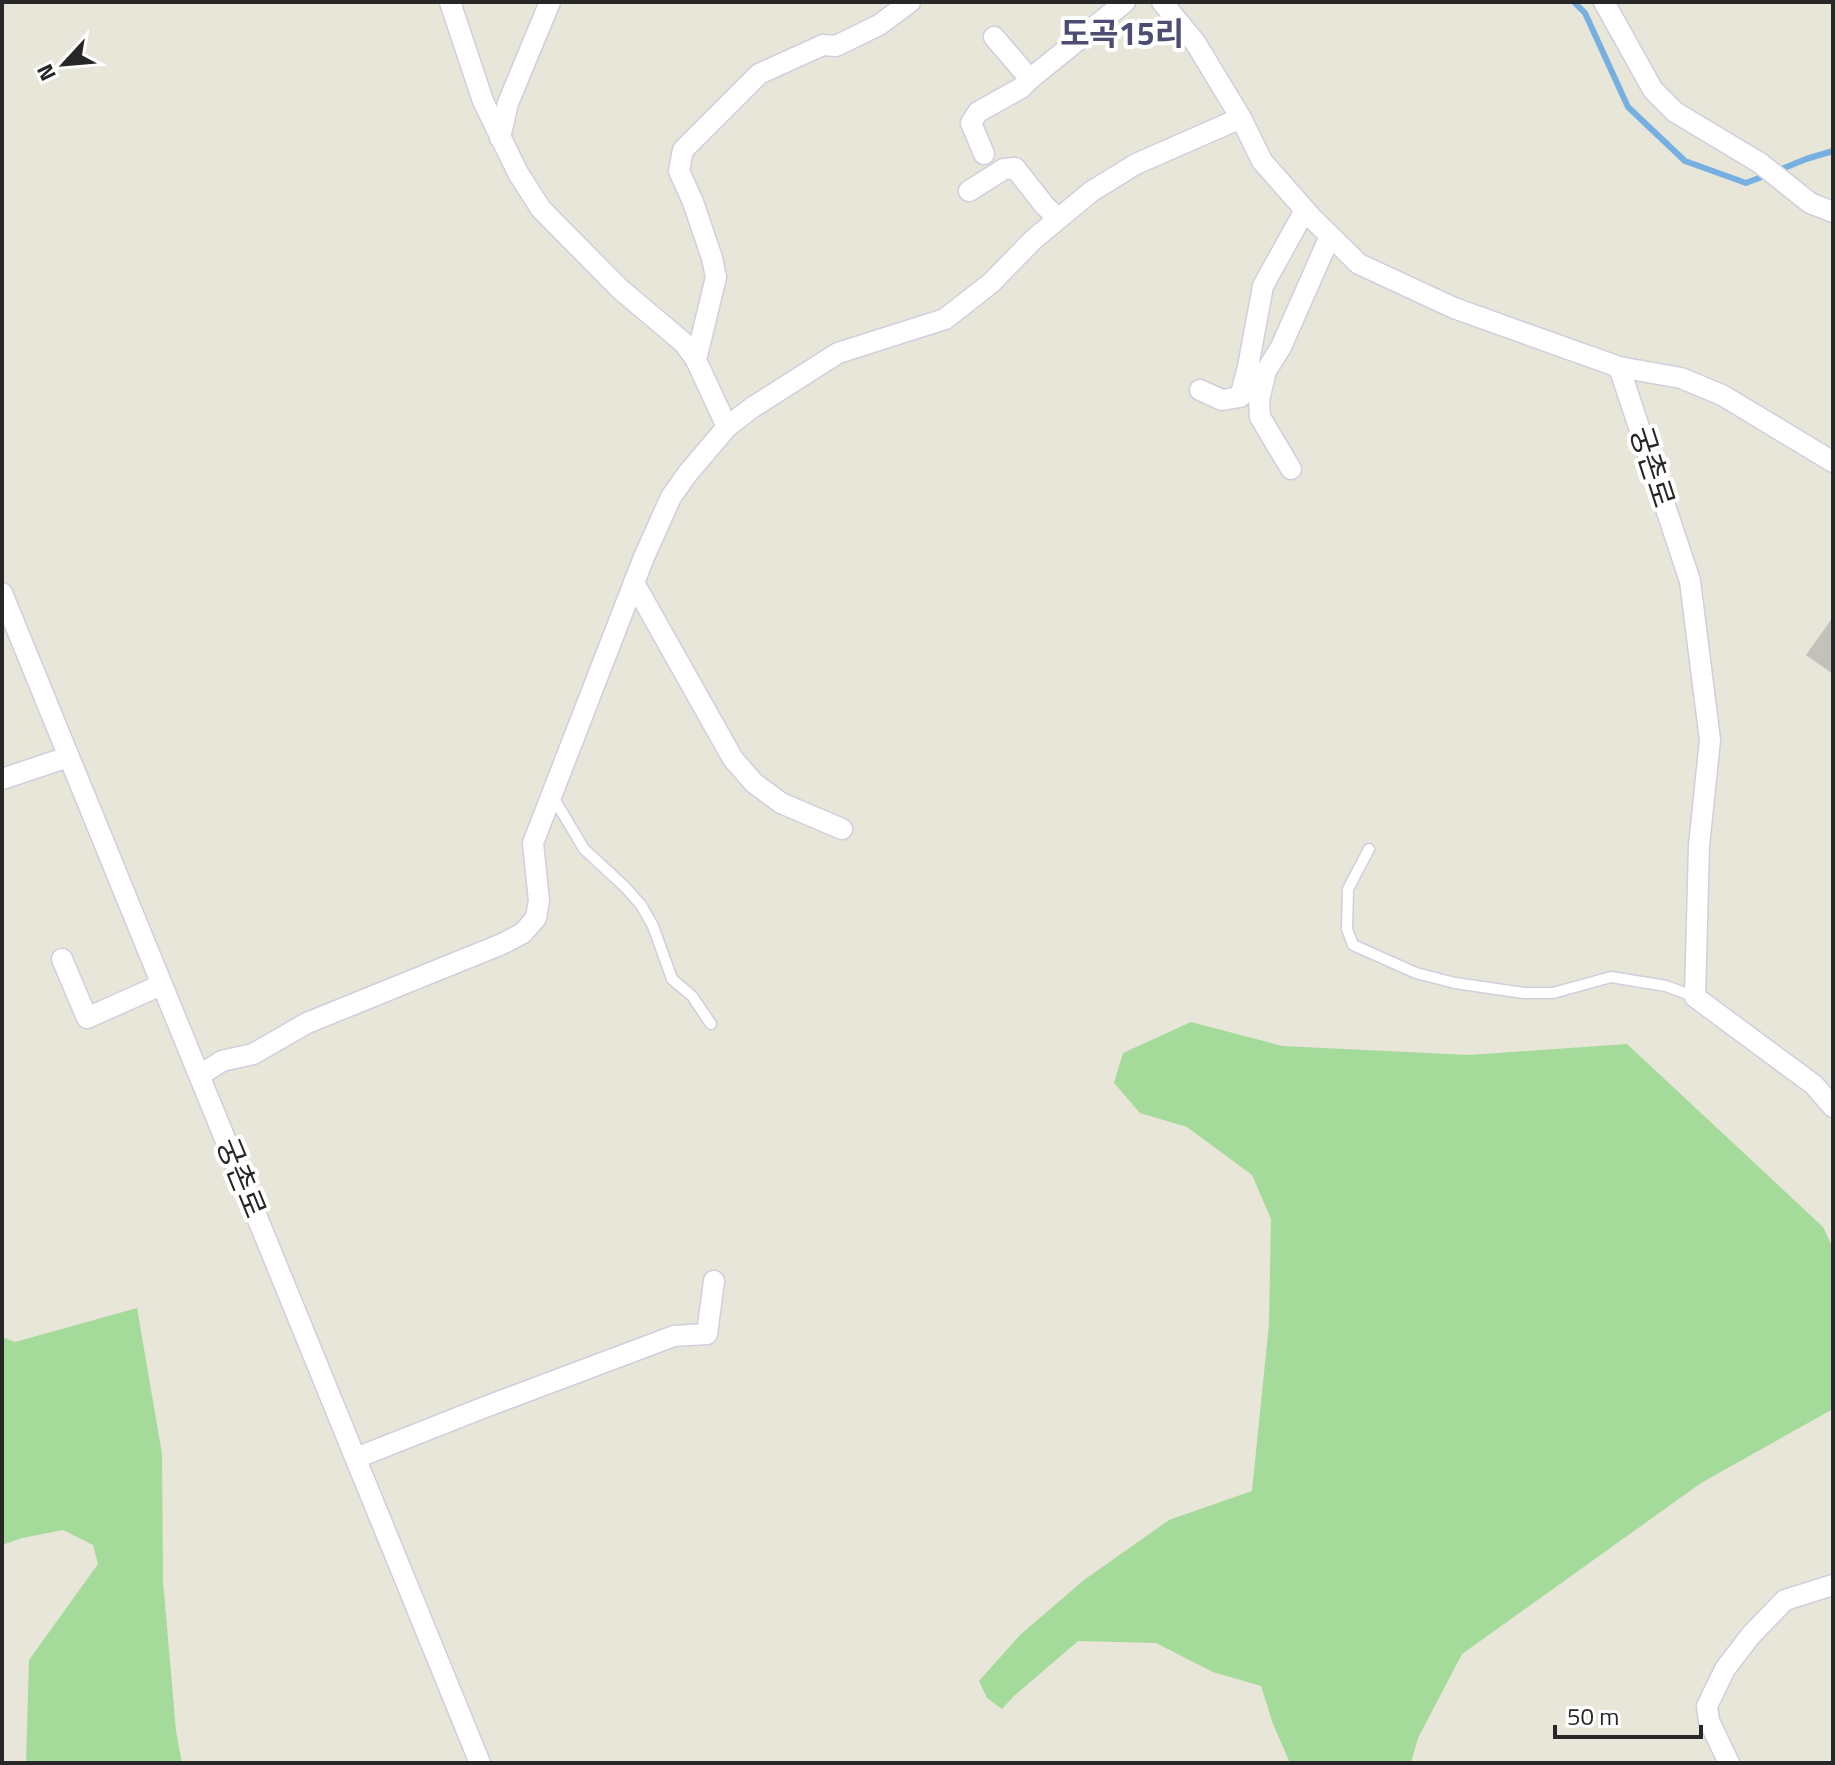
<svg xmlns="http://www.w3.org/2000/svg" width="1835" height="1765" font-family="'Titillium Web','Noto Sans KR',sans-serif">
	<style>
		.green { fill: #a4da9a }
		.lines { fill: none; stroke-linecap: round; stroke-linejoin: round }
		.stream { stroke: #75b0e1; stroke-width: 6 }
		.building { fill: #c3c1b9 }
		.lane-casing { stroke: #cfcfde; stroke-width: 13 }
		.street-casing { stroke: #cfcfde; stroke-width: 23 }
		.lane { stroke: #fff; stroke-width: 10 }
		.street { stroke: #fff; stroke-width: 20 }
		.labels { text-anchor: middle; stroke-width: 8; stroke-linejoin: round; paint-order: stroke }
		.street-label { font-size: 30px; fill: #272727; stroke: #fff }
		.neighbourhood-label { font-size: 32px; font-weight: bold; fill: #4d4c72; stroke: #fff }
	</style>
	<rect width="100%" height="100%" fill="#e8e5d9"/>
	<g class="green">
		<path d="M1191,1022L1282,1046L1469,1055L1627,1044L1823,1227L1833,1248V1409L1701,1483L1462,1654L1418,1738L1411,1763H1290L1273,1724L1261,1686L1213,1672L1156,1643L1078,1641L1014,1696L1002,1709L987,1698L979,1681L1020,1635L1084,1580L1169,1520L1252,1491L1269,1324L1271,1219L1252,1175L1187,1127L1140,1113L1114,1083L1123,1053Z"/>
		<path d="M137,1308L162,1454L163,1581L176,1731L182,1763H26L29,1660L98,1564L93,1545L63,1530L22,1538L2,1545V1337L15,1342Z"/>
	</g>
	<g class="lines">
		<g class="stream">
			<path d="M1574,2L1585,13L1628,107L1685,161L1746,183L1767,175"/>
			<path d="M1777,171L1806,159L1833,151"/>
		</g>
	</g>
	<path class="building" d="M1833,617V674L1806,655Z"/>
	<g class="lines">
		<defs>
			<g id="lane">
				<path d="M553,797L584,849L625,887L641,905L653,926L672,979L692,996L711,1024"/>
				<path d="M1369,849L1348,889L1347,929L1353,945L1416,973L1455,983L1524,993H1553L1611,977L1666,986L1695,997"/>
			</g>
			<g id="street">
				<path d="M450,2L483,101L518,173L541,209L620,289L684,343L696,360"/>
				<path d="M1162,2L1195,42L1241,118L1262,161L1313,219L1359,264L1454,308L1619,367L1690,581L1710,740L1699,846L1695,997L1814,1085L1833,1107"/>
				<path d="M1604,2L1653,90L1675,112L1760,163L1810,203L1833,212"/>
				<path d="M994,37L1030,79L1125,2"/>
				<path d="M500,138L508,103L550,2"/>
				<path d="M984,154L971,123L978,112L1021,88L1030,79"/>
				<path d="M969,191L1004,169L1015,168L1045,206L1058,218"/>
				<path d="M1619,367L1681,378L1722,395L1833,462"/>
				<path d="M1200,390L1222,400L1240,397L1248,367L1263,286L1305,210"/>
				<path d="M727,427L696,360L716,277L712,258L693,202L679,171L683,150L759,74L823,45L836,46L879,25L910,2"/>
				<path d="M1291,469L1260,417L1259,400L1266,371L1281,347L1330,236"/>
				<path d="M634,583L733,759L754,783L781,803L842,829"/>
				<path d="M2,593L480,1763"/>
				<path d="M2,779L68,757"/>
				<path d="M62,959L87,1018L161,985"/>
				<path d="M200,1075L222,1061L253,1054L307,1023L502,944L523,933L536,918L539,901L533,843L644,557L671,497L688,473L727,427L753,407L838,353L945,319L991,283L1034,239L1092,191L1136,164L1241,118"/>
				<path d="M356,1458L485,1407L674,1336L707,1334L714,1281"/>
				<path d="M1729,1763L1709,1721L1707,1706L1725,1669L1751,1635L1785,1600L1833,1585"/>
			</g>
		</defs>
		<use href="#lane" class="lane-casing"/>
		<use href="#street" class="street-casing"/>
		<use href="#lane" class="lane"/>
		<use href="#street" class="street"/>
	</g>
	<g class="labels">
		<g class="street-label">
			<text transform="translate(1652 467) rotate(72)" y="10">궁촌로</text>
			<text transform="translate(241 1178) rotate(68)" y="10">궁촌로</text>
		</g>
		<g class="neighbourhood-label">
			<text x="1122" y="45">도곡15리</text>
		</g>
	</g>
	<rect width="1835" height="1765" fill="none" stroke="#272727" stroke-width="8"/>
	<g transform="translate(64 64) rotate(244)" stroke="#ffffff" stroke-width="6" paint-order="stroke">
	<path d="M0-6L14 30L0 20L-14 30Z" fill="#272727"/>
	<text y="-12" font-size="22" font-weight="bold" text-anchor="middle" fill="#272727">N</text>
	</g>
	<path d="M1555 1725v12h146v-12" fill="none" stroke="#272727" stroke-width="4"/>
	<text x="1567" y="1725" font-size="24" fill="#272727" stroke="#ffffff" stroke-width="6" paint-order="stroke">50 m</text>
</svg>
